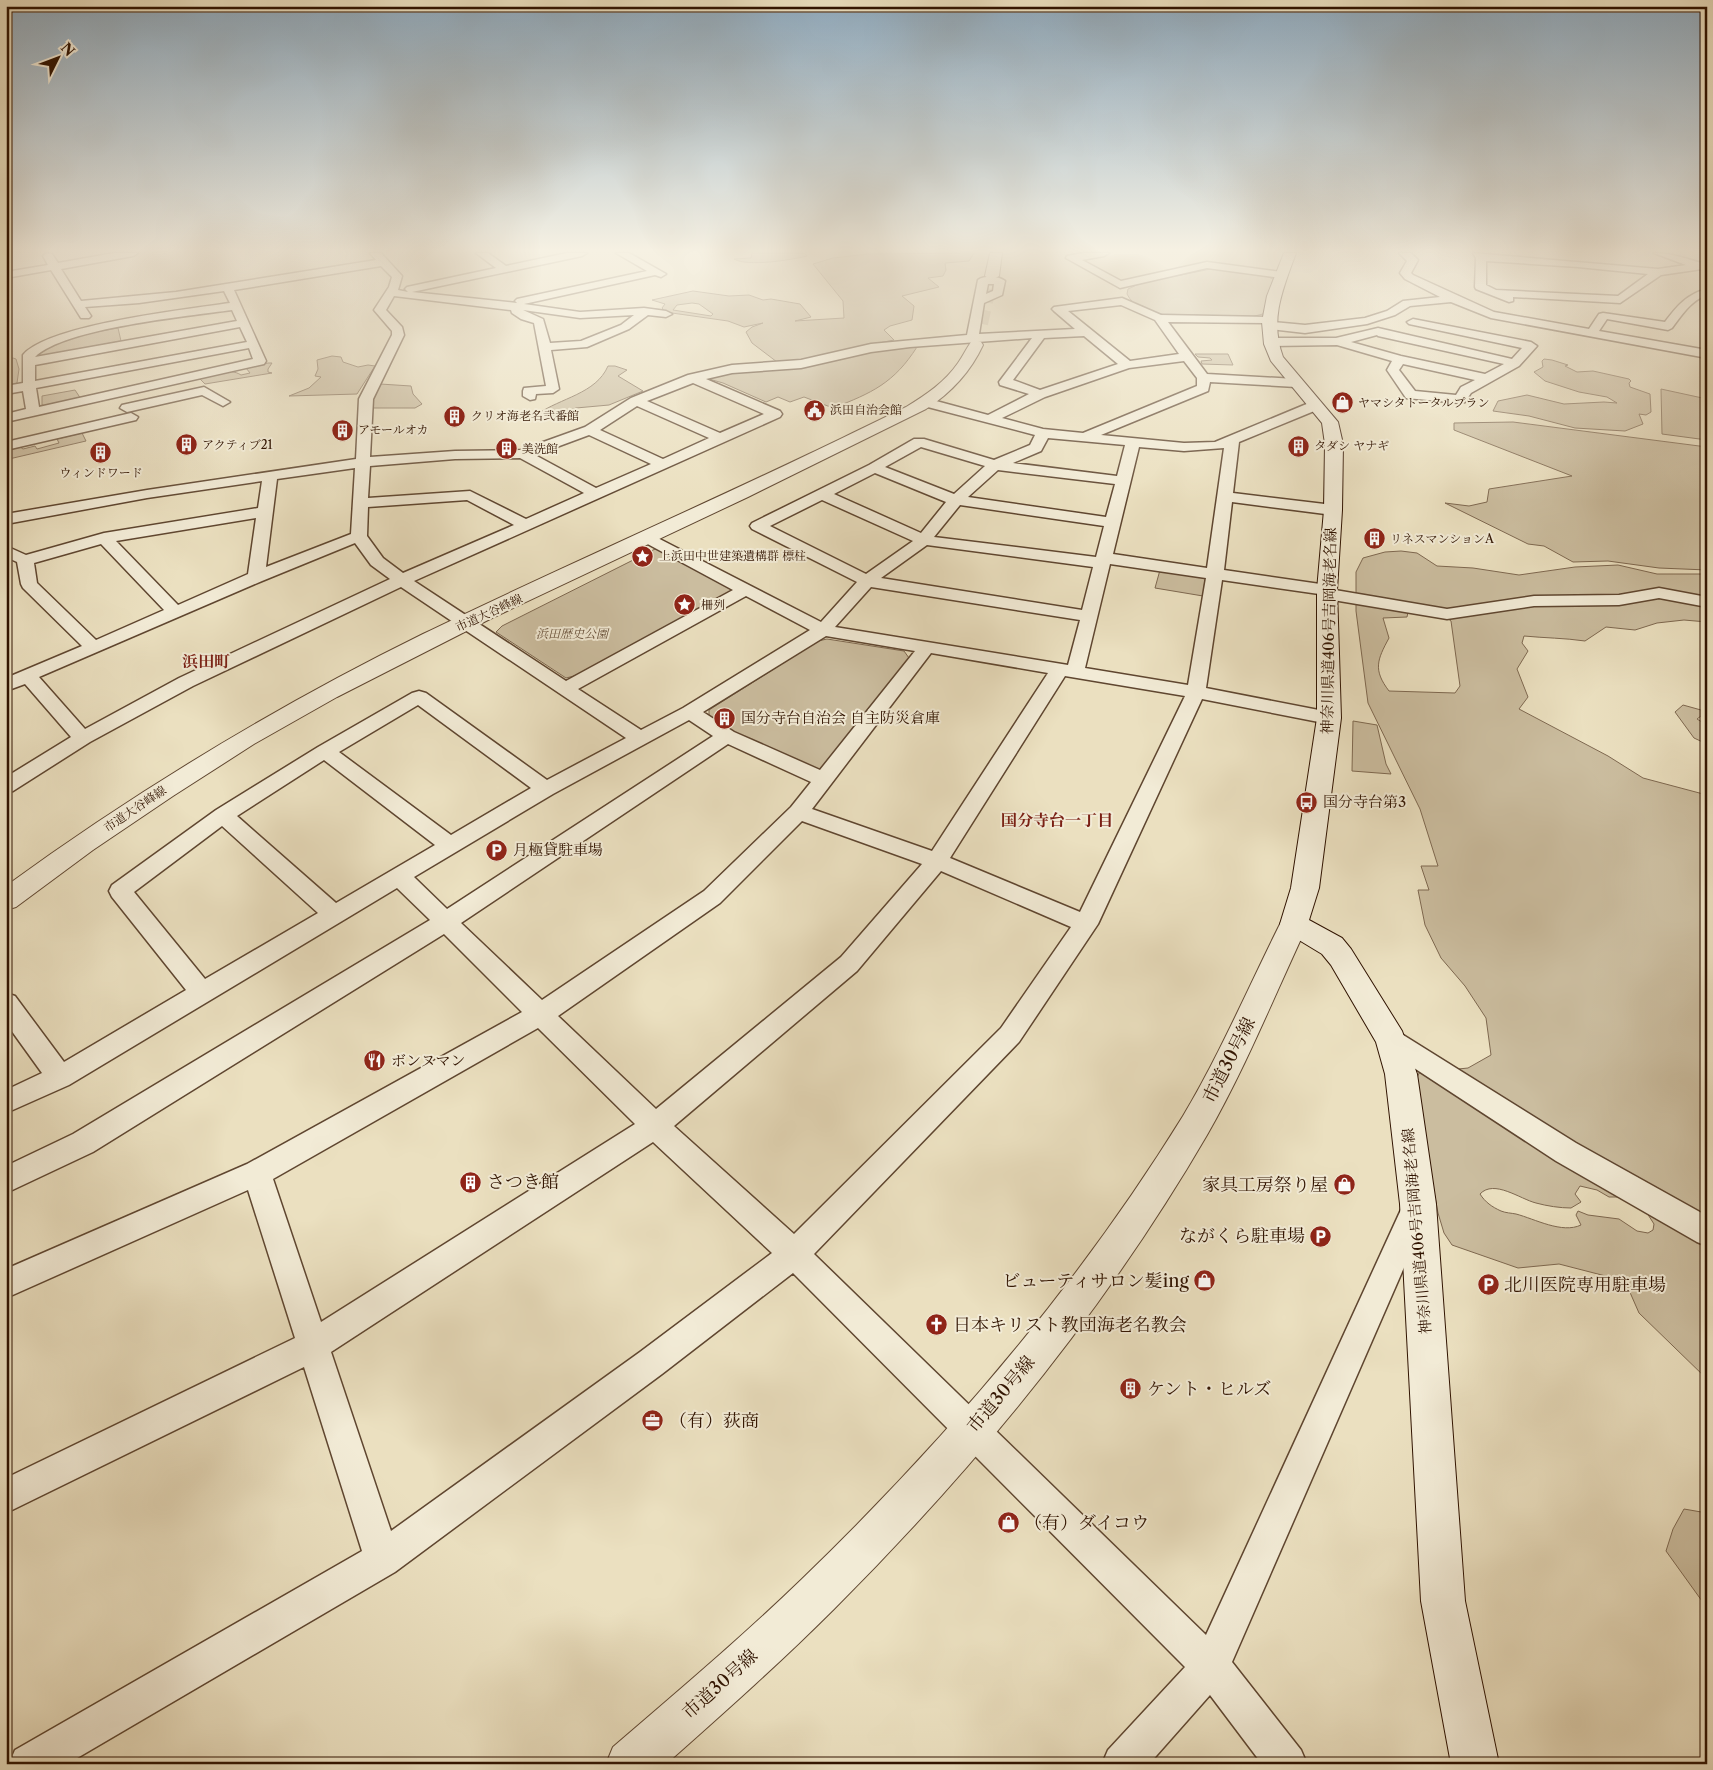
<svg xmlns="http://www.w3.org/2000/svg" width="1713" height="1770" font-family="'Libre Caslon Text','Noto Serif JP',serif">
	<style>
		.green { fill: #cbbd9f; stroke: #7e6850; fill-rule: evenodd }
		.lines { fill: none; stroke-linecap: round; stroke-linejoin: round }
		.tertiary-tunnel { stroke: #cfc1a3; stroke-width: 14; stroke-dasharray: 14 8; stroke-linecap: butt }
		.minor-casing { stroke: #5f4630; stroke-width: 3 }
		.tertiary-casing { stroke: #5f4630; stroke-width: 2 }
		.secondary-casing { stroke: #301300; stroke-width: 2 }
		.minor { fill: #f2ebd6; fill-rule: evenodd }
		.tertiary { fill: #f2ebd6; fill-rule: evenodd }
		.secondary { fill: #f2ebd6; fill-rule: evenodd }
		.labels { text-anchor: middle; stroke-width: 4; stroke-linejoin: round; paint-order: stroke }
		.far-poi-label { font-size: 12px; fill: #301300; stroke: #f2ebd6; text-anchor: start }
		.far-street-label { font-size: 12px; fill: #301300; stroke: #f2ebd6 }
		.far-park-label { font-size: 12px; font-style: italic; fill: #664e38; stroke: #f2ebd6 }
		.street-label { font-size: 15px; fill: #301300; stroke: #f2ebd6 }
		.poi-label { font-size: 15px; fill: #301300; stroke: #f2ebd6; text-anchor: start }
		.neighbourhood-label { font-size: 16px; font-weight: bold; fill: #7a1f14; stroke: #f2ebd6 }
		.near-street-label { font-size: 18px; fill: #301300; stroke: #f2ebd6 }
		.near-poi-label { font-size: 18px; fill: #301300; stroke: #f2ebd6; text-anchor: start }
	</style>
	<rect width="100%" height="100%" fill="#ebe0c0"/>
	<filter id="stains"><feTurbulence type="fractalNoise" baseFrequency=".004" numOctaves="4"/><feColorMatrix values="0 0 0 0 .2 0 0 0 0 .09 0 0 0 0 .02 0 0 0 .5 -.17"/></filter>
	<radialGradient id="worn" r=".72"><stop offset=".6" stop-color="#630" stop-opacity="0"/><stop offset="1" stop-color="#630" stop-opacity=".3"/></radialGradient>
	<g class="green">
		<path d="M752,253H804L807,256C791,260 747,267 734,259L751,258Z"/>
		<path d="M974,253L969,261L945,263L946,270L943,276L928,278L939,287L902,296L914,306L912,320L890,326L884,330L894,340L834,352L804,361L777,362L752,343L746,332L752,327L763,323L744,327L728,321L672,313L665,311L662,308L665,304L652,300L693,291L729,296L749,295L763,300L771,299L800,304L811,317L795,321L844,318L843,301L813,264L833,258L868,254ZM692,303L699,304L713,314L711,316L673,310L677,305Z"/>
		<path d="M1211,269L1266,276L1273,279L1263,314L1251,317L1162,314C1149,312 1133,307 1127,294L1128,289L1141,283Z"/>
		<path d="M118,328L121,341L42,356L38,354C61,337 91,333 118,328Z"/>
		<path d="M915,345L917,347C894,383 872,393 833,408L804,397L790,402L778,397L766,402L723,383L709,379L710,377L729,373Z"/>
		<path d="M1195,354H1228L1233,365L1202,364L1201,361L1212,360L1210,358L1198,357Z"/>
		<path d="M332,356L341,357L343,362L358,367L368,365L375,366L357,394L289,396L309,388L321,377L315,376L318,369L317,360Z"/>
		<path d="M13,358L16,359L19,369L17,383L6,387V359Z"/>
		<path d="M1544,359L1552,360L1568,365L1565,366L1577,372L1593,371L1629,379L1631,381L1629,383L1630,387L1650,394L1651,412L1646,415L1639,414L1643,424L1625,431L1575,428L1529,416L1493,411L1498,401L1527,395L1564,404L1604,402L1617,403L1607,397L1579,392L1545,381L1534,372L1543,367L1542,361Z"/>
		<path d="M268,363H272L268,369V372L272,373L205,384L199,378C213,375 229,367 241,375L250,373L246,368Z"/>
		<path d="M608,366H615L627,370L618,376L643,391L609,405L576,408L552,417L541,418L538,414C560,398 596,394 608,366Z"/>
		<path d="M380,384L411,386L413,394L422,404L415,408H373L372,397Z"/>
		<path d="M1661,389L1707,399V440L1662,434Z"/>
		<path d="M75,390L81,399L47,406L42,405V396Z"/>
		<path d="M1513,422L1707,447V570L1659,568L1608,561L1573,562L1544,546L1528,544L1445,503L1469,506L1487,502L1489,489L1572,476L1454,430V423Z"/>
		<path d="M82,433L86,441L9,459L6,450L20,447L23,449L35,446L37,449L59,443L57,439Z"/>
		<path d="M655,549L660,550L733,588L732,592L574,676L566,678L496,632L502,626Z"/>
		<path d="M1401,551L1417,553L1437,566L1473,568L1519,575L1575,567L1618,565L1657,574H1707V622L1684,620L1657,623L1635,630L1606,627L1585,641C1565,638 1544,638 1524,636L1522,643L1528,651L1517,669L1528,697L1519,709L1608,756L1643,778L1707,795V1379L1639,1313L1625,1281L1559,1264L1518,1268L1452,1245L1444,1233L1438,1213L1414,1086L1419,1073L1468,1068L1491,1055L1486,1018L1465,986L1441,958L1425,925L1418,890H1429L1421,866H1438L1420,809L1368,703L1356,611V572L1363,558L1385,552ZM1408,612L1446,617L1451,621L1460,686L1455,693L1389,691C1373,670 1377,660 1389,638L1383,618L1407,617ZM1580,1186L1597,1190L1609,1197H1619L1645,1210L1654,1224L1653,1230L1648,1233L1637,1231L1619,1219L1588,1215L1578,1211L1576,1215L1581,1225C1562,1234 1535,1219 1516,1214C1511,1213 1506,1213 1501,1211C1492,1207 1485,1202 1480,1194C1494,1179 1520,1199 1536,1203C1547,1206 1560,1208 1571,1208L1581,1202L1575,1194Z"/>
		<path d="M1160,570L1198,575L1205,579L1203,596L1155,588Z"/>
		<path d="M827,639L904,651L909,658L821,769L813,770L730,730L709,716V710L818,641Z"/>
		<path d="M1683,705L1701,710V716L1697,719L1707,725V744L1694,738L1675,712Z"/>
		<path d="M1353,721L1377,725L1386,764L1391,774L1352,771Z"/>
		<path d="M1684,1509L1707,1513V1608L1666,1551L1673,1529Z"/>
	</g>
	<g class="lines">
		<path class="tertiary-tunnel" d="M976,345L992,276"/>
		<defs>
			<g id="minor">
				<path d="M47,253L52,254L58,263L114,253H138L133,256L61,269L81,301L176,292L376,260L370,253H381L402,276L398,290L408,292L405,289L407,287L496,268L476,253H488L506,266L567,253H587L582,256L412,292L517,303L515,301L517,299L647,271L616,253H629L666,274L661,277L655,275L524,304L580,312L644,308L666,311L672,314L666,317L648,315L629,329L587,347L551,350L559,389L553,393L536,394L535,399L530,400L523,396V391L524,388L546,386L534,323L521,319L512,313L511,310L394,296L386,310L402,327L404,335L373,399L370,457L455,451L521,450L585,427L631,398L688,375L732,365L801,360L871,344L967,335L978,280C984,275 999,276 1005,281L1002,295L984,303L979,334L1075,329L1054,311L1052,309L1054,307L1122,298L1161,315L1269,317L1273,318L1275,320L1273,322L1305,325L1365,318L1387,311L1403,301L1440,297L1405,279L1400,273L1407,261L1399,253H1411L1418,260L1411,273L1413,275L1494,312L1589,329L1599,314L1603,313L1665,322C1677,306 1687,294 1707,289V295C1690,301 1682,315 1672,328L1668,330L1607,319L1599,331L1707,350V358L1491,318L1451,302L1410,306L1395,315L1367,324L1305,333L1269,329L1265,327L1264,323L1168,322L1207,374L1296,379L1302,383L1296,387L1210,382L1208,391L1101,435L1184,443L1215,442L1309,403L1314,402L1321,406L1319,409L1239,442L1233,493L1333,505L1338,507L1341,510L1338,513L1333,515L1232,502L1224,570L1327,585L1333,586L1335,590L1447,609L1534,596L1619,595L1659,588L1707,597V607L1659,598L1619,605L1534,606L1447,619L1321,598L1319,594L1222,580L1206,688L1329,712L1336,714L1339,718L1336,722L1329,724L1202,699L1098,924L1019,1042L814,1254L1206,1635L1405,1201L1415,1197L1425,1201L1429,1210L1232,1662L1301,1750L1307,1764H1262L1210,1695L1149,1764H1102L1108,1750L1185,1667L793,1273L662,1374L395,1572L67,1764H9L15,1750L362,1551L304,1367L6,1513V1478L295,1338L248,1190L6,1298V1269L247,1164L522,1012L444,934L93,1152L6,1193V1166L73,1134L430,920L397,888L69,1085L6,1113V1090L42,1073L6,1023V993L15,996L64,1062L186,990L112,897L109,891L112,885L216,810L318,747L412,693L419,691L426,693L547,780L626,738L401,587L193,686L90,742L13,791L6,793V777L71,737L25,684L6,691V678L82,646L23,588L21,584L17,562L6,557V546L26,555L104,533L258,508L262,481L147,498L6,524V514L147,490L356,459L359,399L392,335V331L374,310L389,287L392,277L381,266L234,290L266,361L264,364L6,422V414L26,409L23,391L6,394V386L23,383V355C47,325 188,309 230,303L224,291L139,303L85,307L91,316L89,318H81L51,270L6,278V272L48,265L43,256ZM988,284H994L993,291L986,294ZM1121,305L1155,320L1179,354L1130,361L1068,311ZM232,310L237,321L35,357C64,328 189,316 232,310ZM523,310L580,318L634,315L621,325L581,341L550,343L543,319ZM240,327L247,342L35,381V365ZM1084,336L1118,364L1040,390L1013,380L1044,338ZM1032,338L999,382L1000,385L1029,394L988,415L925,398L918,402L920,405L1035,435L1030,445L994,460L924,439H914L869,465L752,523L750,526L752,529L857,582L821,622L648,533L642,535L640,538L642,541L733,590L566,681L414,581L780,417L782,414L780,411L706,379L732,373L801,368L871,352L910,347ZM249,348L253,359L39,407L36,388ZM1184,361L1197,378V386L1083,433L1043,429L1002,418L1045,397L1129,368ZM693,383L764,414L720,433L647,401ZM637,406L709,438L663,459L600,430ZM589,435L651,464L596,488L535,455ZM1048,438L1125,445L1117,476L1013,463L1041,451ZM921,447L985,466L954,494L885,467ZM1139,447L1184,451L1224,448L1207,568L1113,554ZM520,458L584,493L526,519L470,491L368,498L370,466L455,459ZM355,468L351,534L266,567L277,479ZM998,470L1115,484L1106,517L968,497ZM875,473L946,502L921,533L834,494ZM467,500L514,525L403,573L383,558L367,536L368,507ZM822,500L913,541L866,574L770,526ZM960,505L1104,526L1096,557L934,537ZM256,518L248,574L178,605L116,541ZM355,543L371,565L390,579L179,678L85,729L39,677L262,581ZM101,544L164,610L96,640L37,583L34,563ZM927,545L1093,567L1082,610L881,578ZM1110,564L1206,578L1188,685L1085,668ZM871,587L1080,620L1068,665L835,627ZM746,596L810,630L683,708L641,730L578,689ZM826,636L915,651L820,770L734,732L703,712ZM931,653L1048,673L932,851L812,809ZM1065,676L1185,696L1080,912L950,858ZM418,705L531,788L451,835L339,752ZM689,720L713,736L447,909L414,877L553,794ZM728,744L811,782L791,807L704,891L542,1000L461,923ZM324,760L435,845L336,903L237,816ZM802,821L922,864L841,957L656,1109L558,1016L720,903ZM222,826L318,913L205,979L134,892ZM941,871L1071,927L1001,1028L794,1234L674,1126L857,971ZM538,1028L635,1124L321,1322L273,1179ZM653,1142L772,1253L640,1352L391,1531L331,1352Z"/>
				<path d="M1083,253H1109L1104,256L1082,260L1121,281L1207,262L1282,272L1287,275L1282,278L1207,268L1120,288L1066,258L1067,256Z"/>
				<path d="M1473,253L1658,269L1686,265L1654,253C1674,253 1688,260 1706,264L1707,267L1702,269L1661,275L1620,303L1513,297V301L1509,302L1476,289L1475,287L1476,258ZM1486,261L1578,267L1648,274L1618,296L1496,290L1486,285Z"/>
				<path d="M1413,319L1531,342L1537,346L1519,366L1471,393L1465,402L1460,403L1406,398L1387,370L1392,361L1337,345L1271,346L1265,342L1271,338H1336L1378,328L1512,359L1522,348L1409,324L1407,322ZM1377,335L1378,336L1504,364L1485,374L1401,356L1351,342ZM1403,364L1475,380L1461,387L1456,395L1415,391L1399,370Z"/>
				<path d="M204,387L230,402L223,406L202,395L127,412L120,408L122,405Z"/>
				<path d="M131,413L138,417L136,420L6,450V442Z"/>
				<path d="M1391,1030L1400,1033L1576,1143L1707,1216V1246L1697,1242L1556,1161L1382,1047L1378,1040L1382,1033Z"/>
			</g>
			<g id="tertiary">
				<path d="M990,253H1002L999,276L992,280L985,276Z"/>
				<path d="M976,341L981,342L983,345C971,371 951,393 926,409L748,497L490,619L337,697L254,744L173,796L93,850L16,907L6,910V886C138,790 277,706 423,634C551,572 681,515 809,454C842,438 874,423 906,407C926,395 945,382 958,363C963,356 966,349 971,342Z"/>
				<path d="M1294,913L1304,917L1308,924C1275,994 1246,1067 1207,1135C1106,1309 976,1467 834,1609C782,1661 728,1709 674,1757L667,1764H606L613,1747C677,1692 741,1638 802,1579C945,1441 1078,1286 1183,1116C1220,1054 1248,988 1280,924L1284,917Z"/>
			</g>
			<path id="secondary" d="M1284,253H1296C1283,289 1269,319 1283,357L1338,422L1343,444L1342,510L1337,590L1341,718L1319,888L1309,920L1342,938L1351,949L1402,1031L1417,1074L1436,1204L1465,1601L1499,1764H1451L1421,1601L1400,1204L1385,1074L1376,1042L1331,965L1322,954L1284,931L1280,924L1291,888L1317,718V590L1324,510L1325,444L1322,423L1271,361L1264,344L1262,322L1267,296Z"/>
		</defs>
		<use href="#minor" class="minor-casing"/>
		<use href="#tertiary" class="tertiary-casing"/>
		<use href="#secondary" class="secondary-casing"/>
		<use href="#minor" class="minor"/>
		<use href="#tertiary" class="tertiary"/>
		<use href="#secondary" class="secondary"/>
	</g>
	<linearGradient id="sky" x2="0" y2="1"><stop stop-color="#8faabe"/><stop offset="0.5" stop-color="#f6f1e3"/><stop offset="1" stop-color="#f6f1e3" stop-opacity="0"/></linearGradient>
	<rect width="1713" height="501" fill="url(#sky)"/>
	<defs>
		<symbol id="shop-disc" viewBox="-11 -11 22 22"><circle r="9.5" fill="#8f2418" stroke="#f2ebd6"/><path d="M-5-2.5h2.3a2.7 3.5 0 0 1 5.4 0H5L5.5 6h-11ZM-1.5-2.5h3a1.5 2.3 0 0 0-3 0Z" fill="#fff"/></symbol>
		<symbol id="civic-disc" viewBox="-11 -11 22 22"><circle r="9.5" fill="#8f2418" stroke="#f2ebd6"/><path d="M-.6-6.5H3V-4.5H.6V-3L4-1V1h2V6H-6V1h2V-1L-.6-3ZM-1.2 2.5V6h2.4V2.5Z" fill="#fff"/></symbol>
		<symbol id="building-disc" viewBox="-11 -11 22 22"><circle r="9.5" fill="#8f2418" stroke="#f2ebd6"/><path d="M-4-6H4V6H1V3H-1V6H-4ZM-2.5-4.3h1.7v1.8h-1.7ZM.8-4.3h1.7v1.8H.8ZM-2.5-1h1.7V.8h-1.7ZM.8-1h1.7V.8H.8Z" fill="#fff"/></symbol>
		<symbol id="sight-disc" viewBox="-11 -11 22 22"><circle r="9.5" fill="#8f2418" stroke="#f2ebd6"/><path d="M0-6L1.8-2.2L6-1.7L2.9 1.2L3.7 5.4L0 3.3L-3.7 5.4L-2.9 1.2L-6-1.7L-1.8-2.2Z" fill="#fff"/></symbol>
		<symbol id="bus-disc" viewBox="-11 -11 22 22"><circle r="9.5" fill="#8f2418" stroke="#f2ebd6"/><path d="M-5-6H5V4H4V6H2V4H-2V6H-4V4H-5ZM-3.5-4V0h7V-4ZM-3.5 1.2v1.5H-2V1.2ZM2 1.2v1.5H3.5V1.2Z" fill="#fff"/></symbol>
		<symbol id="parking-disc" viewBox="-11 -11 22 22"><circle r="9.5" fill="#8f2418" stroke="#f2ebd6"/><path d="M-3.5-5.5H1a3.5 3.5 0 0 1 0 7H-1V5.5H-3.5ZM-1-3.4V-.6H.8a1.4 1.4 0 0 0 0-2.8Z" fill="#fff"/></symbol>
		<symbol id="restaurant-disc" viewBox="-11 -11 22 22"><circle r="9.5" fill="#8f2418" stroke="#f2ebd6"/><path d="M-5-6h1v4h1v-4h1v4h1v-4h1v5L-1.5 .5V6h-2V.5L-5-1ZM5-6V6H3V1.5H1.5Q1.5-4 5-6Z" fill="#fff"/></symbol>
		<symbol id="church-disc" viewBox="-11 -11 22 22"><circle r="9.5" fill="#8f2418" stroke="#f2ebd6"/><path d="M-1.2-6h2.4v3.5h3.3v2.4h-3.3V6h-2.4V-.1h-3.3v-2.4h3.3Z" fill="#fff"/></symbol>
		<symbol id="office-disc" viewBox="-11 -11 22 22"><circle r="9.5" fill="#8f2418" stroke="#f2ebd6"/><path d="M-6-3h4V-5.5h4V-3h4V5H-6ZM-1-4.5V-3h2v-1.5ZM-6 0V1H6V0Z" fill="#fff"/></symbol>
	</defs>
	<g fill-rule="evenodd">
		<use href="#shop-disc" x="1330" y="390" width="25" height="25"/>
		<use href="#civic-disc" x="802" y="398" width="25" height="25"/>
		<use href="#building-disc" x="442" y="404" width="25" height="25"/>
		<use href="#building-disc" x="330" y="418" width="25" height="25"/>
		<use href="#building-disc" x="174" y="432" width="25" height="25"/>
		<use href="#building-disc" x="1286" y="434" width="25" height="25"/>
		<use href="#building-disc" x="494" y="436" width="25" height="25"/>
		<use href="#building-disc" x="88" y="440" width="25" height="25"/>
		<use href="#building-disc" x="1362" y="526" width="25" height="25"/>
		<use href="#sight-disc" x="630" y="544" width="25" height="25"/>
		<use href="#sight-disc" x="672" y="592" width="25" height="25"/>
		<use href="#building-disc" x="712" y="706" width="25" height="25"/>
		<use href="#bus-disc" x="1294" y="790" width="25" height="25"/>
		<use href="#parking-disc" x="484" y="838" width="25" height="25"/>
		<use href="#restaurant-disc" x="362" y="1048" width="25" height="25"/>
		<use href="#building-disc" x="458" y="1170" width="25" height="25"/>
		<use href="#shop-disc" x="1332" y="1172" width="25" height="25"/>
		<use href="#parking-disc" x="1308" y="1224" width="25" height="25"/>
		<use href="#shop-disc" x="1192" y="1268" width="25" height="25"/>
		<use href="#parking-disc" x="1476" y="1272" width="25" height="25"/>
		<use href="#church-disc" x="924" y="1312" width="25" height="25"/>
		<use href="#building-disc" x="1118" y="1376" width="25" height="25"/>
		<use href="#office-disc" x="640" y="1408" width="25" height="25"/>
		<use href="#shop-disc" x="996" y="1510" width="25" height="25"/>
	</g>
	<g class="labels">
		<g class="far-poi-label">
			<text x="1358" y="407">ヤマシタトータルプラン</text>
			<text x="830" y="414">浜田自治会館</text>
			<text x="471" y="420">クリオ海老名弐番館</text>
			<text x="358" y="434">アモールオカ</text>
			<text x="202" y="449">アクティブ21</text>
			<text x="1314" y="450">タダシ ヤナギ</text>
			<text x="522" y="453">美洗館</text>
			<text x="101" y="477" text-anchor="middle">ウィンドワード</text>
			<text x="1390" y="543">リネスマンションA</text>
			<text x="659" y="560">上浜田中世建築遺構群 標柱</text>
			<text x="701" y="609">柵列</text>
		</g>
		<g class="far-street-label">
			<text transform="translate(489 613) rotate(-25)" y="4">市道大谷峰線</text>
			<text transform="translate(135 809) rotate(-34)" y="4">市道大谷峰線</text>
		</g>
		<g class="far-park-label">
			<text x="572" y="638">浜田歴史公園</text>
		</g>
		<g class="street-label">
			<text transform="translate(1329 631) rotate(-89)" y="5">神奈川県道406号吉岡海老名線</text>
			<text transform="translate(1417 1231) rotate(-95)" y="5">神奈川県道406号吉岡海老名線</text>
		</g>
		<g class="poi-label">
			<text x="741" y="723">国分寺台自治会 自主防災倉庫</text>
			<text x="1323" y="807">国分寺台第3</text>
			<text x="513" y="855">月極貸駐車場</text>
			<text x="391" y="1066">ボンヌマン</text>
		</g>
		<g class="neighbourhood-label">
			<text x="206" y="667">浜田町</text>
			<text x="1057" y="826">国分寺台一丁目</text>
		</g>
		<g class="near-street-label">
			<text transform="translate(1229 1060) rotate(-63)" y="6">市道30号線</text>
			<text transform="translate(1001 1394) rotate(-50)" y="6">市道30号線</text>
			<text transform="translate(720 1684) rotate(-42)" y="6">市道30号線</text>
		</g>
		<g class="near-poi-label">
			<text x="487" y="1188">さつき館</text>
			<text x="1328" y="1191" text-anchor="end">家具工房祭り屋</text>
			<text x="1305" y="1242" text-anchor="end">ながくら駐車場</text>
			<text x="1189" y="1287" text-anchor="end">ビューティサロン髪ing</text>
			<text x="1504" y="1291">北川医院専用駐車場</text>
			<text x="953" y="1331">日本キリスト教団海老名教会</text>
			<text x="1147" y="1395">ケント・ヒルズ</text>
			<text x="669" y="1427">（有）荻商</text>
			<text x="1024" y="1529">（有）ダイコウ</text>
		</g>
	</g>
	<rect width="1713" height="1770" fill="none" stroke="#ebe0c0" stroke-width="25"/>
	<rect x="8" y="8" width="1698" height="1755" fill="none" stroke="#301300" stroke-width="2.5"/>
	<rect x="12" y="12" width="1688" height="1745" fill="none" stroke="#301300"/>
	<g transform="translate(58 58) rotate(48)" stroke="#f2ebd6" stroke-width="4" paint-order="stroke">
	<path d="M0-4L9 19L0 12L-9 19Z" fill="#301300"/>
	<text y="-8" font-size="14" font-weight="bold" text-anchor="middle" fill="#301300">N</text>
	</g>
	<rect width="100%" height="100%" filter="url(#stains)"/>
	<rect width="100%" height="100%" fill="url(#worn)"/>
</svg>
